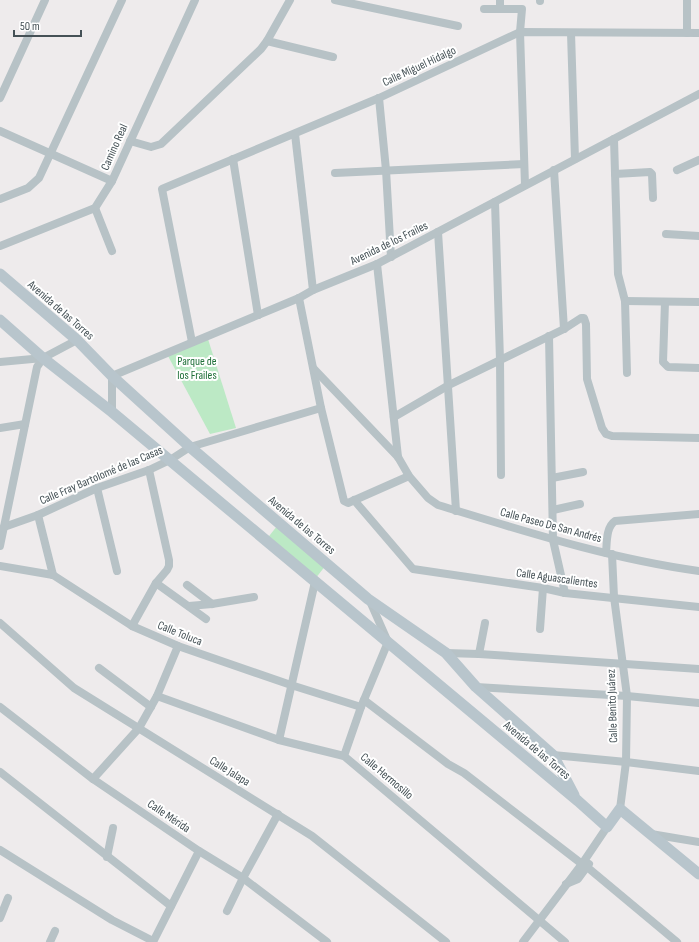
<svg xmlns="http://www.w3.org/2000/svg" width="699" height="942" font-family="'Sofia Sans Condensed',sans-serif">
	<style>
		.green { fill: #bce9c5 }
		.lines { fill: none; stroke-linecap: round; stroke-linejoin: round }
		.street { stroke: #b7c2c6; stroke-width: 8 }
		.secondary { stroke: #b8c5cc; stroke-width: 11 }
		.labels { text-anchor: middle; stroke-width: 4; stroke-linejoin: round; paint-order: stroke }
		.street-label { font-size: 12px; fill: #455156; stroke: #fff }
		.park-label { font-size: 12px; fill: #1f6f38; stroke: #fff }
	</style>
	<rect width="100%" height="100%" fill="#eeebec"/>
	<g class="green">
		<path d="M208,339L236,428L210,434L168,356Z"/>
		<path d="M281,521L330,560L315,579L266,540Z"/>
	</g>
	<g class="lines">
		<g class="street">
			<path d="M335,0L458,26"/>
			<path d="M500,0V9"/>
			<path d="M540,0V1"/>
			<path d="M687,0V33"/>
			<path d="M484,9H522L520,32L525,185"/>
			<path d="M571,33L575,159"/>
			<path d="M267,41L333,57"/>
			<path d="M0,98L45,0"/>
			<path d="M379,98L386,170L391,257"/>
			<path d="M0,131L112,181"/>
			<path d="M295,134L313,290"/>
			<path d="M614,139L618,274L625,301L627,373"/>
			<path d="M130,141L151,147L161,144L261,49L267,41L290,0"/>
			<path d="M233,159L258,315"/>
			<path d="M554,170L564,329"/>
			<path d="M677,170L699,160"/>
			<path d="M335,173L524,164"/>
			<path d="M615,174L650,172L652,174L653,198"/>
			<path d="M0,199L28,188L39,178L122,0"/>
			<path d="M495,202L500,360L501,475"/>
			<path d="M95,208L112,251"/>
			<path d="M438,232L456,511"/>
			<path d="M666,234L699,236"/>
			<path d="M0,246L95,208L112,181L195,0"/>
			<path d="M377,264L398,457"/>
			<path d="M299,298L321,408L344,501L348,503L409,476"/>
			<path d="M625,301L699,302"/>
			<path d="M665,302L663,362L668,367L699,368"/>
			<path d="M549,336L553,540L565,593"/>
			<path d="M192,342L162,189L379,98L520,32L699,33"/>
			<path d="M0,362L43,358"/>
			<path d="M314,369L398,457L409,476L428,498L438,505C524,531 610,559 699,571"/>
			<path d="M112,412V376L299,298L313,290L377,264L699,94"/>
			<path d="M394,417L449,385L564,329L581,318H584L586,324L587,379L602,428L606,434L612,436L699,438"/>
			<path d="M0,428L25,424"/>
			<path d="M552,478L583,472"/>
			<path d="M97,488L117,571"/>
			<path d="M354,500L413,569L543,588L565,593L699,607"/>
			<path d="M553,510L580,504"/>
			<path d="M38,515L53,575"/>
			<path d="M4,527L38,515L97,488L149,470L170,460L190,447L321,408"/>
			<path d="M0,546L37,367L43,358L77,340"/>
			<path d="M606,553C607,542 606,527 615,521L699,514"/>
			<path d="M612,554L614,597L627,696L626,762L620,809"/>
			<path d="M0,566L53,575L132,626L178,646L291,685L361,707"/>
			<path d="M156,583L206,619"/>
			<path d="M187,585L212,604"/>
			<path d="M189,606L212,604L254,597"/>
			<path d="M0,623L74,688L312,836L446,942"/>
			<path d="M132,626L156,583L167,570L169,566V560L149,470"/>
			<path d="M540,629L543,588"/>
			<path d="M446,653L479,654L699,669"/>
			<path d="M479,654L485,623"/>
			<path d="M99,668L151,707"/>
			<path d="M476,687L627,696L699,703"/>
			<path d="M157,696L279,740L344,756L565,942"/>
			<path d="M364,700L448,764L464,773L582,864"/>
			<path d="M0,707L93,779L199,851L243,878L327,942"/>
			<path d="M279,740L315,582"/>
			<path d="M553,755L626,762L699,771"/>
			<path d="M344,756L361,707L388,642L369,599"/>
			<path d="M0,772L171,906"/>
			<path d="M93,779L139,728L157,696L178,646"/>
			<path d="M651,834L699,842"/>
			<path d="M0,850L112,920L153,941"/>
			<path d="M107,857L113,828"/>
			<path d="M587,867L677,942"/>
			<path d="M566,884L578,879L589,864"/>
			<path d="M227,911L243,878L278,814"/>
			<path d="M0,918L8,898"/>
			<path d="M50,942L55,931"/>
			<path d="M153,942L199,851"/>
			<path d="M523,942L582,864L607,827"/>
		</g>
		<g class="secondary">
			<path d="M0,274L77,340L112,376L190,447L368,599L446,653L476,687L553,755L574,795"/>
			<path d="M0,320L43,358L112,412L578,801L607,827L620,809L699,874"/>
		</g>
	</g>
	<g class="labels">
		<g class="street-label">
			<text transform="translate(419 66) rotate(-25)" y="4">Calle Miguel Hidalgo</text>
			<text transform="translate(114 147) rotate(-66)" y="4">Camino Real</text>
			<text transform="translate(389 243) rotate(-26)" y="4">Avenida de los Frailes</text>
			<text transform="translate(61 310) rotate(41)" y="4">Avenida de las Torres</text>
			<text transform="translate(101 475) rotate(-23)" y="4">Calle Fray Bartolomé de las Casas</text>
			<text transform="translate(302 525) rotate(40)" y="4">Avenida de las Torres</text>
			<text transform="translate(551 525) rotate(15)" y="4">Calle Paseo De San Andrés</text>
			<text transform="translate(557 578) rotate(8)" y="4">Calle Aguascalientes</text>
			<text transform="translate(180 633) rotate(22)" y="4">Calle Toluca</text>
			<text transform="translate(612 706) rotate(-92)" y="4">Calle Benito Juárez</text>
			<text transform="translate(537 750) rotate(40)" y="4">Avenida de las Torres</text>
			<text transform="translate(230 771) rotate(32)" y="4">Calle Jalapa</text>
			<text transform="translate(387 776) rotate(40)" y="4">Calle Hermosillo</text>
			<text transform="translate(169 816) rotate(34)" y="4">Calle Mérida</text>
		</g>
		<g class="park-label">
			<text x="197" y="365">Parque de<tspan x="197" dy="14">los Frailes</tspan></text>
		</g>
	</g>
	<path d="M14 30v6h67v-6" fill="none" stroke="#455156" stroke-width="2"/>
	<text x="20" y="30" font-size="12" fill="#455156" stroke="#ffffff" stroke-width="3" paint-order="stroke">50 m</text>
</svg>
